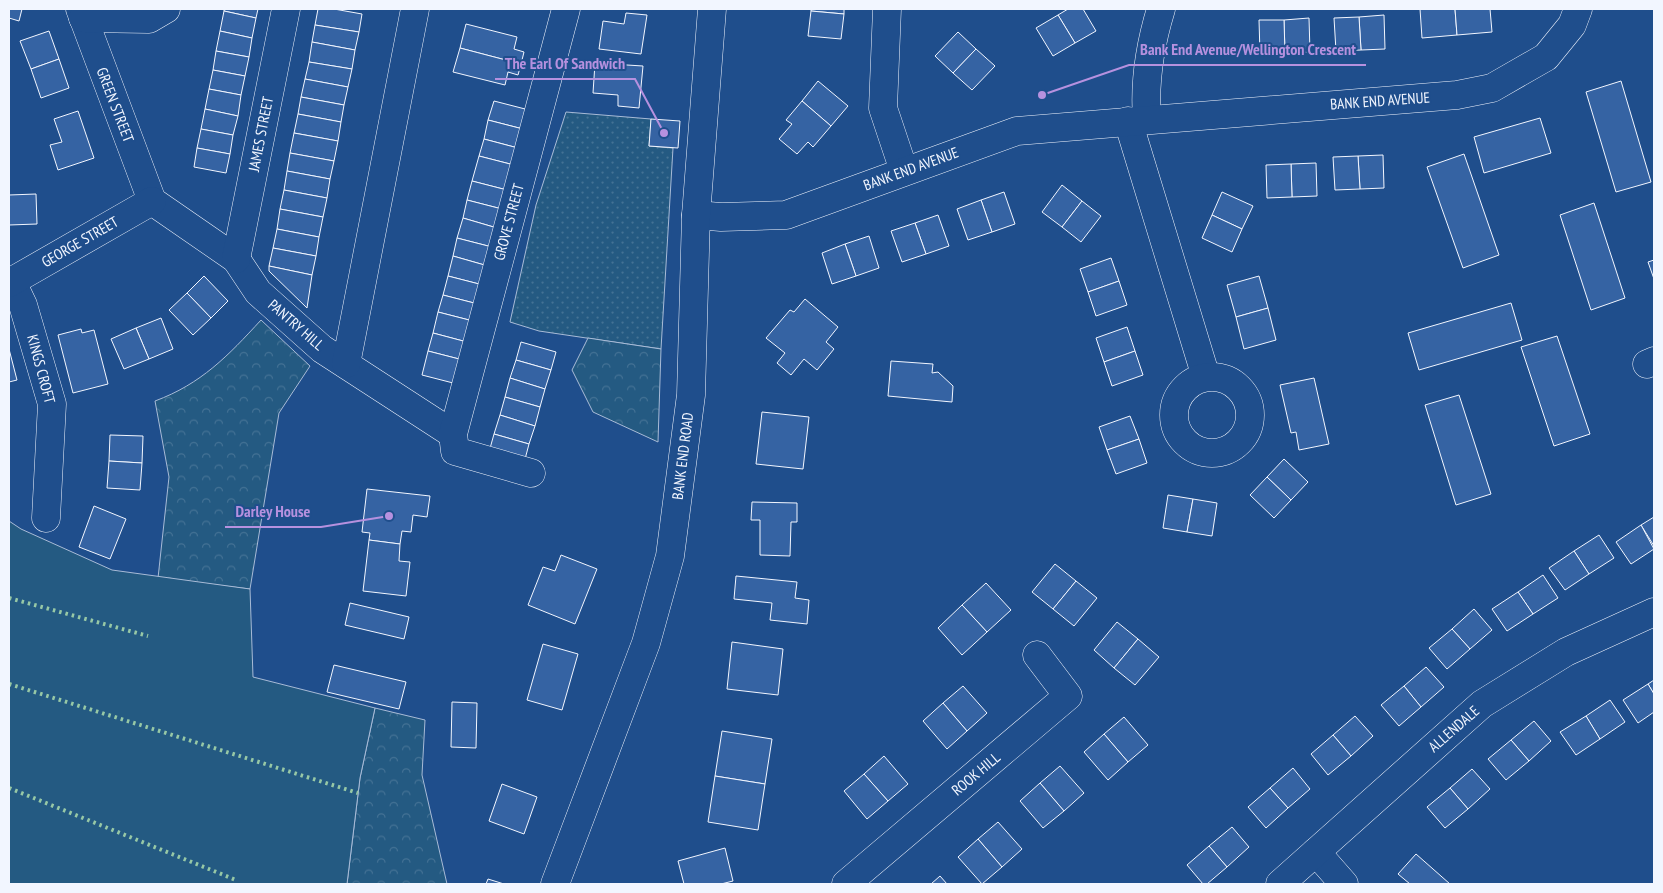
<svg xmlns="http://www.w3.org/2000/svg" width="1663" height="893" font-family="'PT Sans Narrow',sans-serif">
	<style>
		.grass { fill: url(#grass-dots); stroke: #a8bbd7 }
		.forest { fill: url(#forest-crowns); stroke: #a8bbd7 }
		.garden { fill: #245a82; stroke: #a8bbd7 }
		.building { fill: #3563a3; stroke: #f2f6ff }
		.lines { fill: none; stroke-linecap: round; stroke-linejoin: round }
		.minor-casing { stroke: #f2f6ff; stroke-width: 29 }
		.minor { stroke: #1f4e8c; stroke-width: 28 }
		.hedge { stroke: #97c8a6; stroke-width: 4; stroke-dasharray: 2.5 4; stroke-linecap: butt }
		.labels { text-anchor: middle; stroke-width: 4; stroke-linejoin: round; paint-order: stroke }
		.street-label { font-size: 15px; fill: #f2f6ff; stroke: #1f4e8c }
		.leader { fill: none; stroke: #b691df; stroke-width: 2 }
		.callout-dot { fill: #b691df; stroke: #1f4e8c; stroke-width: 2 }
		.callout-label { font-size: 16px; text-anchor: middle; font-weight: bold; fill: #b691df; stroke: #1f4e8c; stroke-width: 4; stroke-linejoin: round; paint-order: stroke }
	</style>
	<defs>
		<pattern id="grass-dots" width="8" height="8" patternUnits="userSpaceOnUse" patternTransform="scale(1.25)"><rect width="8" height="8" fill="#245a82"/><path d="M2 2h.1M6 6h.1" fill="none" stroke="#447295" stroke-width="1.8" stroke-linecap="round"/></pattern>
		<pattern id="forest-crowns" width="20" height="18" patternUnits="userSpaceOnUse" patternTransform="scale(1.25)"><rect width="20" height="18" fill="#245a82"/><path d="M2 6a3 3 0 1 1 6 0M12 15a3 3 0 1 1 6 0" fill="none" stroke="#447295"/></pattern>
	</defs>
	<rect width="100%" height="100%" fill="#1f4e8c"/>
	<path class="grass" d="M566,112L651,119L649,146L673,148L661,349L539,331L510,322L536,205Z"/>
	<g class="forest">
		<path d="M261,320L310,366L279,413L250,589L158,578L169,477L155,401C201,384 228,356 261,320Z"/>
		<path d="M588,338L661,349L658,442L593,412L572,370Z"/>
		<path d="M375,708L425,720L422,775L447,884H347L360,778Z"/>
	</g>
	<path class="garden" d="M9,521L21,529L112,570L250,589L253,677L375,708L360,778L347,884H9Z"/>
	<g class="building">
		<path d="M9,9H22L19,21L9,18Z"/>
		<path d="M224,9H258L256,18L224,11Z"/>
		<path d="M318,9H334L362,14L359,32L315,25Z"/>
		<path d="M811,9H844V14L811,11Z"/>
		<path d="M1068,9H1083L1096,31L1075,43L1058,15Z"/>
		<path d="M1420,9H1455L1457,35L1422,38Z"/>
		<path d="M1455,9H1490L1492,32L1457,35Z"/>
		<path d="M224,11L256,18L252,38L220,31Z"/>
		<path d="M811,11L844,14L841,39L808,36Z"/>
		<path d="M626,13L647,15L641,54L599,49L603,21L624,24Z"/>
		<path d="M1058,15L1075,43L1053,56L1036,28Z"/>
		<path d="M1384,15L1385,49L1361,50L1359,17Z"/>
		<path d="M1359,17L1361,50L1336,51L1334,18Z"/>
		<path d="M1309,18L1310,52L1285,53L1284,20Z"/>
		<path d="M1259,20H1284L1285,53L1260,54Z"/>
		<path d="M466,24L517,37L514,49L524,52L521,64L460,48Z"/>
		<path d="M315,25L359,32L355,50L312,42Z"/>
		<path d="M49,31L59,59L31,69L20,41Z"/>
		<path d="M220,31L252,38L249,57L216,51Z"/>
		<path d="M958,32L976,49L953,73L935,56Z"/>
		<path d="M312,42L355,50L352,69L309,62Z"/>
		<path d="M460,48L521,64L518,75L508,72L505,85L453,72Z"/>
		<path d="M976,49L995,66L972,90L953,73Z"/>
		<path d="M216,51L249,57L245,76L213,70Z"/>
		<path d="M59,59L69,88L41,98L31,69Z"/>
		<path d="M309,62L352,69L348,87L305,79Z"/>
		<path d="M595,63L643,66L639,108L618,106V95L593,93Z"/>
		<path d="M213,70L245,76L241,95L209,89Z"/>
		<path d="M305,79L348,87L344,105L301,97Z"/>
		<path d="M818,81L848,106L831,126L802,101Z"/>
		<path d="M1621,81L1651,182L1616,192L1586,92Z"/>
		<path d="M209,89L241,95L238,116L205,109Z"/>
		<path d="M301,97L344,105L341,122L298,114Z"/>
		<path d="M494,101L529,110L523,129L488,120Z"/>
		<path d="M802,101L831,126L813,147L808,142L797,154L779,139L792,124L786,120Z"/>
		<path d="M205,109L238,116L233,135L201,129Z"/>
		<path d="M78,111L94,158L58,170L50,145L62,142L54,119Z"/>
		<path d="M298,114L341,122L338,141L294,133Z"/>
		<path d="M1540,118L1551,153L1484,173L1474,137Z"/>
		<path d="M651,119L680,121L678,148L649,146Z"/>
		<path d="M488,120L523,129L518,148L484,139Z"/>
		<path d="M201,129L233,135L230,154L197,148Z"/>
		<path d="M294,133L338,141L334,161L290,153Z"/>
		<path d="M484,139L518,148L514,165L479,156Z"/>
		<path d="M197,148L230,154L226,173L194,167Z"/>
		<path d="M290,153L334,161L330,179L287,171Z"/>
		<path d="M1464,154L1499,255L1463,268L1427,167Z"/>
		<path d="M1383,155L1384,188L1360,189L1358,156Z"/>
		<path d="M479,156L514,165L507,190L472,181Z"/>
		<path d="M1358,156L1360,189L1335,190L1333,157Z"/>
		<path d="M1316,163L1317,196L1292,197L1291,164Z"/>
		<path d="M1291,164L1292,197L1267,198L1266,165Z"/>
		<path d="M287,171L330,179L327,198L284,190Z"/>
		<path d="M472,181L507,190L502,209L467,200Z"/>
		<path d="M1062,185L1082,201L1062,227L1042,212Z"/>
		<path d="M284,190L327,198L323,217L280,209Z"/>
		<path d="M1004,192L1015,224L992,232L981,200Z"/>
		<path d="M1222,192L1253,206L1242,229L1212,215Z"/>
		<path d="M36,194L37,224L9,225V195Z"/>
		<path d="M467,200L502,209L497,228L463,218Z"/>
		<path d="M981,200L992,232L968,240L957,209Z"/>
		<path d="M1082,201L1101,216L1081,242L1062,227Z"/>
		<path d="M1594,203L1625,298L1591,310L1560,215Z"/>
		<path d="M280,209L323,217L319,237L277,229Z"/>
		<path d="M938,215L949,246L926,254L915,223Z"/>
		<path d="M1212,215L1242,229L1232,252L1202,238Z"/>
		<path d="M463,218L497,228L492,247L457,238Z"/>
		<path d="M915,223L926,254L902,262L891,231Z"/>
		<path d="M277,229L319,237L316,256L273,248Z"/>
		<path d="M869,236L879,268L856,276L845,244Z"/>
		<path d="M457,238L492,247L488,266L453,256Z"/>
		<path d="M845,244L856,276L832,284L822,253Z"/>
		<path d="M273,248L316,256L312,275L269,266Z"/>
		<path d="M453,256L488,266L483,285L448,276Z"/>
		<path d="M1111,258L1119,281L1088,292L1080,269Z"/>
		<path d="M1654,260V279L1648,262Z"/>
		<path d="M269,266L312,275L307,308L269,271Z"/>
		<path d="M204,276L228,301L211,318L187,293Z"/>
		<path d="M448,276L483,285L478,304L443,295Z"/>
		<path d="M1259,276L1268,308L1236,317L1227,285Z"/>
		<path d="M1119,281L1127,305L1096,316L1088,292Z"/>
		<path d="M187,293L211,318L193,335L169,310Z"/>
		<path d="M443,295L478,304L473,321L438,312Z"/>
		<path d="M805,299L838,327L826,342L834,349L817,370L804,359L791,375L777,363L785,353L766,338L790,310L794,312Z"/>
		<path d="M1511,303L1522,340L1419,370L1408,333Z"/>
		<path d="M1268,308L1276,340L1244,349L1236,317Z"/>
		<path d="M438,312L473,321L467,342L433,333Z"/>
		<path d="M161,318L173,349L149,359L136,328Z"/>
		<path d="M1127,327L1135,351L1104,362L1096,338Z"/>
		<path d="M136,328L149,359L124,369L111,339Z"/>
		<path d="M81,329L82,333L94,330L108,384L73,393L58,335Z"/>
		<path d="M433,333L467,342L463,360L428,351Z"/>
		<path d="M1557,336L1590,434L1554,446L1521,347Z"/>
		<path d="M521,342L556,352L551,370L516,360Z"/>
		<path d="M9,349L17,380L9,382Z"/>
		<path d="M428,351L463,360L457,384L422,375Z"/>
		<path d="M1135,351L1143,375L1112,386L1104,362Z"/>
		<path d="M516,360L551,370L545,389L510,378Z"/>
		<path d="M891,361L933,364L932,373L938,372L953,386L952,402L888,396Z"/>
		<path d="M510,378L545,389L540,407L505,397Z"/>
		<path d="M1314,378L1329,444L1299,450L1296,432L1291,433L1280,385Z"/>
		<path d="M1459,395L1491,494L1456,505L1425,405Z"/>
		<path d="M505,397L540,407L535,426L500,415Z"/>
		<path d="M762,412L809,417L803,469L756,464Z"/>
		<path d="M500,415L535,426L529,444L494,434Z"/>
		<path d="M1130,416L1139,439L1107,450L1099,427Z"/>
		<path d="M494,434L529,444L524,463L489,452Z"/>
		<path d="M110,435L143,436L142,463L109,461Z"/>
		<path d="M1139,439L1147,463L1116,474L1107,450Z"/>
		<path d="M1284,459L1308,482L1291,500L1267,477Z"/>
		<path d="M109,461L142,463L140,490L107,488Z"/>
		<path d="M1267,477L1291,500L1274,518L1250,495Z"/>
		<path d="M367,489L430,496L427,517L413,515L411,532L402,531L400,544L369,540L370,533L362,532Z"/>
		<path d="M1168,495L1193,499L1187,532L1163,528Z"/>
		<path d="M1193,499L1217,503L1212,536L1187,532Z"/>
		<path d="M752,502L797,503V522H791L790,556L760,555V520H751Z"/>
		<path d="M94,506L126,519L110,559L79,547Z"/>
		<path d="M1654,517V546L1641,525Z"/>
		<path d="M1641,525L1654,549L1631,564L1616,542Z"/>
		<path d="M1599,535L1614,558L1589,574L1574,551Z"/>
		<path d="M369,540L400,544L399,561L410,562L406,596L363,591Z"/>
		<path d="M1574,551L1589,574L1565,590L1549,568Z"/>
		<path d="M561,555L597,569L575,624L528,605L543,567L555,571Z"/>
		<path d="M1055,564L1076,581L1053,609L1032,592Z"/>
		<path d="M1543,575L1558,598L1533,614L1518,592Z"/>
		<path d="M736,576L797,582L795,598L809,600L807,624L770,620L772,603L734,599Z"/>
		<path d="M1076,581L1097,598L1074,626L1053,609Z"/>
		<path d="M986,583L1011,610L987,632L962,605Z"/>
		<path d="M1518,592L1533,614L1507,631L1492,609Z"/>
		<path d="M350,603L409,617L404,639L345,625Z"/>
		<path d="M962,605L987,632L962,655L938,628Z"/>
		<path d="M1474,609L1492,630L1470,649L1452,629Z"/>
		<path d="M1117,622L1138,639L1114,668L1094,650Z"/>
		<path d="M1452,629L1470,649L1447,669L1429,648Z"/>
		<path d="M1138,639L1159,657L1135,685L1114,668Z"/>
		<path d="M732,642L783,649L778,695L727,689Z"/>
		<path d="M543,644L578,654L562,710L527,700Z"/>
		<path d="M334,665L406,682L399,709L327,692Z"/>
		<path d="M1426,667L1444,687L1421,707L1404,686Z"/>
		<path d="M1654,680V694L1648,684Z"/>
		<path d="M1648,684L1654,694V712L1638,723L1623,700Z"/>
		<path d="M963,686L987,713L967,731L943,703Z"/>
		<path d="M1404,686L1421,707L1399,726L1381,705Z"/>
		<path d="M1610,700L1625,722L1600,739L1586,716Z"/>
		<path d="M452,702L477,703L476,748L451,747Z"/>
		<path d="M943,703L967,731L947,749L923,721Z"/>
		<path d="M1355,716L1373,736L1351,756L1333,735Z"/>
		<path d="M1586,716L1600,739L1576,755L1560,732Z"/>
		<path d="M1124,717L1148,745L1128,762L1104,734Z"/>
		<path d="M1534,721L1551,741L1529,761L1511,740Z"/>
		<path d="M722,731L772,739L765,784L715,776Z"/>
		<path d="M1104,734L1128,762L1108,780L1084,752Z"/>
		<path d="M1333,735L1351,756L1328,775L1311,754Z"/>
		<path d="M1511,740L1529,761L1506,780L1488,759Z"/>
		<path d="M884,756L908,784L888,801L864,774Z"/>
		<path d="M1060,766L1084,793L1064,811L1040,783Z"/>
		<path d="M1293,768L1310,789L1288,808L1270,788Z"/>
		<path d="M1472,769L1490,789L1468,809L1450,788Z"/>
		<path d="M864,774L888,801L867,819L844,791Z"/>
		<path d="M715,776L765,784L758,830L708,822Z"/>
		<path d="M1040,783L1064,811L1043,828L1020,801Z"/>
		<path d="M502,784L537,797L524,834L489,821Z"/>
		<path d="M1270,788L1288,808L1266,828L1248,807Z"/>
		<path d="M1450,788L1468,809L1445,828L1427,807Z"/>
		<path d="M998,822L1022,849L1002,867L978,839Z"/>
		<path d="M1232,827L1249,847L1227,867L1209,846Z"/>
		<path d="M978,839L1002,867L982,884L958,857Z"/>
		<path d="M1209,846L1227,867L1207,884H1203L1187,865Z"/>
		<path d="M725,848L733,881L721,884H684L678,861Z"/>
		<path d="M1416,854L1450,884H1410L1398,874Z"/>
		<path d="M940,876L947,884H931Z"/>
		<path d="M488,879L504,884H486Z"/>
	</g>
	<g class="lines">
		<defs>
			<g id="minor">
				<path d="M80,9L152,201"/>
				<path d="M887,9L883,108L904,171"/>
				<path d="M83,18L149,19L166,9"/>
				<path d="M1147,119C1144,81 1150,45 1161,9"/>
				<path d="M1128,121L1206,377"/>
				<path d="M152,201L236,259L258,292L322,349L453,434"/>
				<path d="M696,215L721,217L786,215L1017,131L1457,95L1492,88L1546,57L1572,25L1578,9"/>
				<path d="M236,259L286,9"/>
				<path d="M12,282L23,305L52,404L46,518"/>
				<path d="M9,283L152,201"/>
				<path d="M346,364L415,9"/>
				<path d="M1647,364L1654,361"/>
				<circle cx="1212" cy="415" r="38"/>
				<path d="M531,473L455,451L453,434L566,9"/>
				<path d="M1316,852L1344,884"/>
				<path d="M555,884L646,643L670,556L691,395L696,215L712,9"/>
				<path d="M846,884L1068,696L1037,655"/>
				<path d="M1280,884L1482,704L1566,652L1654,612"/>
			</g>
		</defs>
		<use href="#minor" class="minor-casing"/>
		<use href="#minor" class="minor"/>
		<g class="hedge">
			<path d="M9,598L148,636"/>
			<path d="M9,684L358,793"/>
			<path d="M9,788L236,880"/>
		</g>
	</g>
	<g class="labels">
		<g class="street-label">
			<text transform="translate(1380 101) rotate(-4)" y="5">BANK END AVENUE</text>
			<text transform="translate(115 105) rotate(69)" y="5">GREEN STREET</text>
			<text transform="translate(261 134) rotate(-79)" y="5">JAMES STREET</text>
			<text transform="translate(911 169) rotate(-20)" y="5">BANK END AVENUE</text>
			<text transform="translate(509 222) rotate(-75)" y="5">GROVE STREET</text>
			<text transform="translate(80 242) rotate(-30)" y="5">GEORGE STREET</text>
			<text transform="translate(296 325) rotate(41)" y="5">PANTRY HILL</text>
			<text transform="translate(41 369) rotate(75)" y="5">KINGS CROFT</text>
			<text transform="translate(683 456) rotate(-83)" y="5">BANK END ROAD</text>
			<text transform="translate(1454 729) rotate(-41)" y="5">ALLENDALE</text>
			<text transform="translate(976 774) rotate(-40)" y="5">ROOK HILL</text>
		</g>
	</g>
	<path class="leader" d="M1042 95L1129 65H1366M664 133L635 79H495M389 516L321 527H225"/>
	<g class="callout-dot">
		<circle cx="1042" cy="95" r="5"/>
		<circle cx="664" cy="133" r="5"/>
		<circle cx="389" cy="516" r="5"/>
	</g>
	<g class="callout-label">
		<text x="1248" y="55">Bank End Avenue/Wellington Crescent</text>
		<text x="565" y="69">The Earl Of Sandwich</text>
		<text x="273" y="517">Darley House</text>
	</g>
	<rect width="1663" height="893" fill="none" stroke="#f2f6ff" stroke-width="20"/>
</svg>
